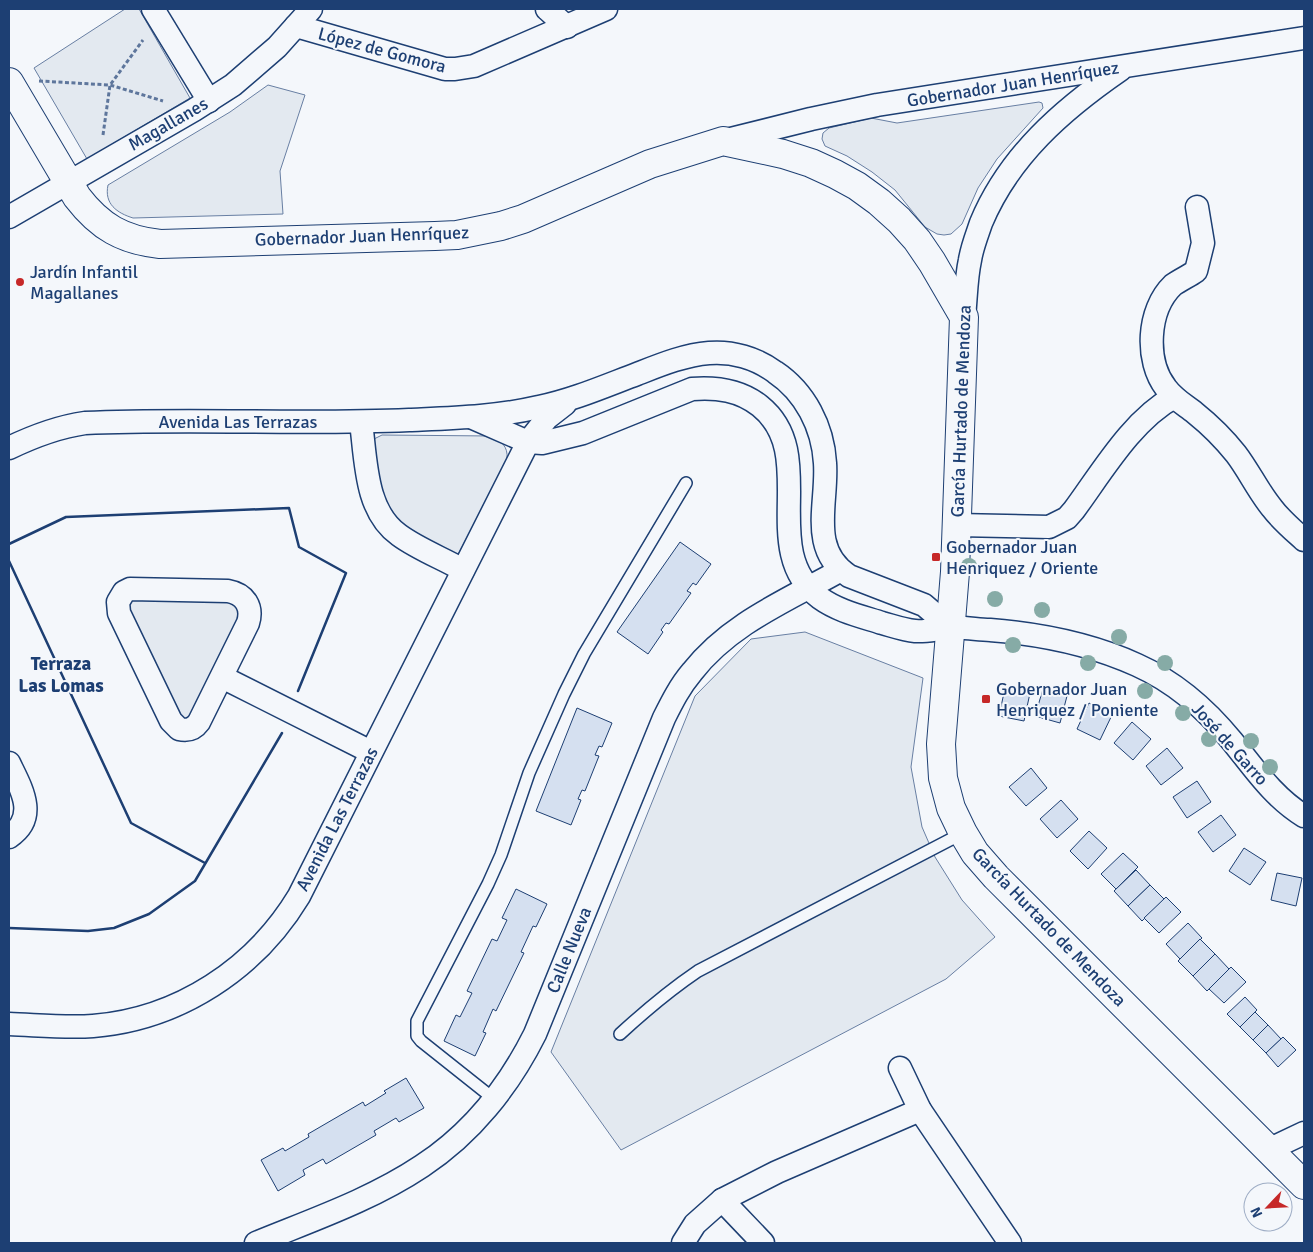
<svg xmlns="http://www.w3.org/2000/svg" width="1313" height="1252" font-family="Signika,sans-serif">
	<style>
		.green { fill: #e3e9f0; stroke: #687fa3 }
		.building { fill: #d5e0f0; stroke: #1d3f73 }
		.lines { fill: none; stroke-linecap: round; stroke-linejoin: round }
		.service-casing { stroke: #1d3f73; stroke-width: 14 }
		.minor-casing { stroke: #1d3f73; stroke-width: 25 }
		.tertiary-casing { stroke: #1d3f73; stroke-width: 30 }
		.path { stroke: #5e769c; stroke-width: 3; stroke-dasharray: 4 2.5; stroke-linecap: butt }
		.service { stroke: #f4f7fb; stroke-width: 11 }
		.minor { stroke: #f4f7fb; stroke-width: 22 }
		.tertiary { stroke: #f4f7fb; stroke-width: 28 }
		.wall { stroke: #1d3f73; stroke-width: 2.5 }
		.tree { fill: #86aba6 }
		.poi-dot { fill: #c62828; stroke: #f4f7fb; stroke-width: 2 }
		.labels { text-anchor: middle; stroke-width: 4; stroke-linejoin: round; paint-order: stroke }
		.street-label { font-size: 18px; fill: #1d3f73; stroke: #f4f7fb }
		.poi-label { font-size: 18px; fill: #1d3f73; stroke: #f4f7fb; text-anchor: start }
		.neighbourhood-label { font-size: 19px; font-weight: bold; fill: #1d3f73; stroke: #f4f7fb }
	</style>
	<rect width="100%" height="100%" fill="#f4f7fb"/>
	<g class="green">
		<path d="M125,9H139L190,98L87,159L34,68Z"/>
		<path d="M268,85L305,95L280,171L283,214L133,218C117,213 104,204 108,185L230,112Z"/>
		<path d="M1039,102L1042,103L1043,108L997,159L978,188L962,224L951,234L944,235L937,234L925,227L895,190L872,172L847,156L825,146L822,139L823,133L829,128L871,118L897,123Z"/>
		<path d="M382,435L491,436C502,442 508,446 507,459L459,553L454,555L385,514L372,443L374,439Z"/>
		<path d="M229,597L242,610L188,722L184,723L124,599Z"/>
		<path d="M805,632L923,678L911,767L922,827L935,857L962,900L995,937L946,979L621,1150L551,1052L695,696L751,639Z"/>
	</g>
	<g class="building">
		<path d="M680,542L711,564L696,585L693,583L687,591L691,593L669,624L666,623L661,630L663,632L648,654L617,632Z"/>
		<path d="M1005,688L1030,693L1024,721L999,716Z"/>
		<path d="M1043,689L1067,696L1060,723L1035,716Z"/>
		<path d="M1089,703L1112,715L1100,740L1077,729Z"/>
		<path d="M577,708L612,723L602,747L599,746L595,755L599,756L585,791L582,790L578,799L581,800L571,825L536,811Z"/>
		<path d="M1132,722L1151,739L1133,760L1114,743Z"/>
		<path d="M1167,748L1183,768L1161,785L1146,766Z"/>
		<path d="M1031,768L1047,788L1026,806L1009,787Z"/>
		<path d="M1197,781L1211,802L1187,818L1173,797Z"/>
		<path d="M1061,800L1078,819L1057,838L1040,819Z"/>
		<path d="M1221,815L1236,835L1213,852L1198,832Z"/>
		<path d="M1089,831L1107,848L1088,869L1070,851Z"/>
		<path d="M1244,848L1266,862L1250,885L1229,871Z"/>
		<path d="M1123,853L1138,867L1116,889L1101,874Z"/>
		<path d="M1136,870L1150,885L1128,906L1114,891Z"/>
		<path d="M1277,873L1302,878L1296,906L1271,900Z"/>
		<path d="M1150,885L1164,899L1142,921L1128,906Z"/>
		<path d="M516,889L547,904L536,927L533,926L521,952L524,953L496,1011L493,1009L483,1032L486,1033L475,1056L444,1041L456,1015L460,1017L472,993L467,991L492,939L497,941L507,920L502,918Z"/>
		<path d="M1166,897L1181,912L1159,933L1144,918Z"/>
		<path d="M1188,923L1202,938L1180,959L1166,944Z"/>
		<path d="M1200,939L1215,954L1193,976L1178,961Z"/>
		<path d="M1215,954L1229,969L1207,991L1193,976Z"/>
		<path d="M1231,967L1246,982L1224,1003L1209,989Z"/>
		<path d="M1245,997L1257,1010L1240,1027L1227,1014Z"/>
		<path d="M1255,1012L1268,1025L1253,1040L1240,1027Z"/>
		<path d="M1268,1025L1281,1039L1266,1053L1253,1040Z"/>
		<path d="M1283,1037L1296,1050L1278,1067L1266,1053Z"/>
		<path d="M406,1078L424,1108L399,1122L396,1118L374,1131L376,1135L326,1164L323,1159L303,1170L305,1175L278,1191L261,1160L283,1148L285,1151L309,1137L308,1134L363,1102L365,1106L386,1093L384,1091Z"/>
	</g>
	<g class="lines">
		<defs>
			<g id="service">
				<path d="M620,1034C645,1011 670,990 698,971L963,833"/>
				<path d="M494,1099L421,1041L417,1036V1021L488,884L501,855L529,773L564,694L584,654L686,483"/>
			</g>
			<g id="minor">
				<path d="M153,9L209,101"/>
				<path d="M547,9L567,27"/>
				<path d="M296,26L445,69H455L474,66L606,9"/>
				<path d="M723,141L811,119L877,105L1304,38"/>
				<path d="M1197,207L1203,243L1196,271C1189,276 1180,280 1173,285C1147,310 1145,361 1166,388C1174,399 1185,405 1195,413C1210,425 1224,439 1236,454C1249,471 1258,491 1272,508C1281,520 1293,530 1304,540"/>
				<path d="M9,217L194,110L233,85L277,47L311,9"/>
				<path d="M964,317C966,298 966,278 970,260C972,247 977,235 981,223C1009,156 1062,110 1120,70"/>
				<path d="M473,418L528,442L542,443L583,433L692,389C717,387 740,390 760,406C821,455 756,550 820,598C838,611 860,616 882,623C893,626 904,630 915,631C928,632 940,628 952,628C965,627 978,630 990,630C1041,634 1091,644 1137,665C1175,682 1206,709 1232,741C1254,768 1273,797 1304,816"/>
				<path d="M361,422C366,460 365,511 399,535C418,549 442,558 463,570"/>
				<path d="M9,448C34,436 57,427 85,423C192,418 301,425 409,420C453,418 496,417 539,407C573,400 605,386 637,374C660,365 684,355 709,353C732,351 756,358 775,372C805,392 823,427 825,463C828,503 808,549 849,576L924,605L951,628"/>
				<path d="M957,525L1049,527L1067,518L1074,510C1102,472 1132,420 1174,397"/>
				<path d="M130,589L228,591C245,594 253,607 248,623L199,722C194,729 188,731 179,729L171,721L119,613L118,602L124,592Z"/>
				<path d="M222,677L371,752"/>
				<path d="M9,763C21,788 39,817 9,837"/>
				<path d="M9,1024C37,1025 65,1028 93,1026C179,1019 255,969 299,896L528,442L547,418L565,404"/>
				<path d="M900,1068L920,1110L1010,1243"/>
				<path d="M1268,1150L1304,1133"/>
				<path d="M722,1200L763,1243"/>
				<path d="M256,1243C312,1220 371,1200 422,1166C471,1134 509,1086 535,1034L664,718C672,702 680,686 692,672C730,623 788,600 841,570"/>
				<path d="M683,1243L695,1224L722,1200L777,1172L920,1110"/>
			</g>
			<path id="tertiary" d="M9,82L77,197C100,227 123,240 160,244L435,236L457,235L501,226L523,219L650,164L723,141L783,154L811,163L835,174L857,186L879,202L899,220L917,240L932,262L964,317L955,572L941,744L943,778L951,808L963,833L975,853L996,877L1304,1185"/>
		</defs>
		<use href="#service" class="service-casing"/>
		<use href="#minor" class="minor-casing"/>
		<use href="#tertiary" class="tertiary-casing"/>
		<g class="path">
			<path d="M39,81L110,85L163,101"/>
			<path d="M103,135L110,85L143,40"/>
		</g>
		<use href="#service" class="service"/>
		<use href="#minor" class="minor"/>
		<use href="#tertiary" class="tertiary"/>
		<g class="wall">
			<path d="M9,544L66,517L289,508L299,547L346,573L298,691"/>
			<path d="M9,561L131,823L205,863"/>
			<path d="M9,928L88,931L114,928L149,914L195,881L282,733"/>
		</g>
	</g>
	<g class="tree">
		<circle cx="969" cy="566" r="8"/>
		<circle cx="995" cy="599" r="8"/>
		<circle cx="1042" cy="610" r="8"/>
		<circle cx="1119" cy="637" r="8"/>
		<circle cx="1013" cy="645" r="8"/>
		<circle cx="1088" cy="663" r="8"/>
		<circle cx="1165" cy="663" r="8"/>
		<circle cx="1145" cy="691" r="8"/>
		<circle cx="1183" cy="713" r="8"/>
		<circle cx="1209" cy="739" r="8"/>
		<circle cx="1251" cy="741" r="8"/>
		<circle cx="1270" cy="767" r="8"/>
	</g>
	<g class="poi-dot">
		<circle cx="20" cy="282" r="5"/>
		<rect x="931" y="552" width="10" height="10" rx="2.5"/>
		<rect x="981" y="694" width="10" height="10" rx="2.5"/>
	</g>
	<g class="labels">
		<g class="street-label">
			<text transform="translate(382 50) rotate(15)" y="6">López de Gomora</text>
			<text transform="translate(1013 84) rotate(-9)" y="6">Gobernador Juan Henríquez</text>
			<text transform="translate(168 124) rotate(-30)" y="6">Magallanes</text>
			<text transform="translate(362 236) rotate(-2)" y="6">Gobernador Juan Henríquez</text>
			<text transform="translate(961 411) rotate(-88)" y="6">García Hurtado de Mendoza</text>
			<text x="238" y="428">Avenida Las Terrazas</text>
			<text transform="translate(1230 744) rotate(48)" y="6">José de Garro</text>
			<text transform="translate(337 819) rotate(-63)" y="6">Avenida Las Terrazas</text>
			<text transform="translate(1049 927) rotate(46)" y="6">García Hurtado de Mendoza</text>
			<text transform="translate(569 950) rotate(-68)" y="6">Calle Nueva</text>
		</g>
		<g class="poi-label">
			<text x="30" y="278">Jardín Infantil<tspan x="30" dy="21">Magallanes</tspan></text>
			<text x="946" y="553">Gobernador Juan<tspan x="946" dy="21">Henriquez / Oriente</tspan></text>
			<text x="996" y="695">Gobernador Juan<tspan x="996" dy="21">Henriquez / Poniente</tspan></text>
		</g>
		<g class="neighbourhood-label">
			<text x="61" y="670">Terraza<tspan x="61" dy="22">Las Lomas</tspan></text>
		</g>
	</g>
	<rect width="1313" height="1252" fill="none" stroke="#1d3f73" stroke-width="20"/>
	<g transform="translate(1268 1207) rotate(245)"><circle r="24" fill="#f4f7fb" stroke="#9eadc5"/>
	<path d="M0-4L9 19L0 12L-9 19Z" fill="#c62828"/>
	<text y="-8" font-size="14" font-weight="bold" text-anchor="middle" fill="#1d3f73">N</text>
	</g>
</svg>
